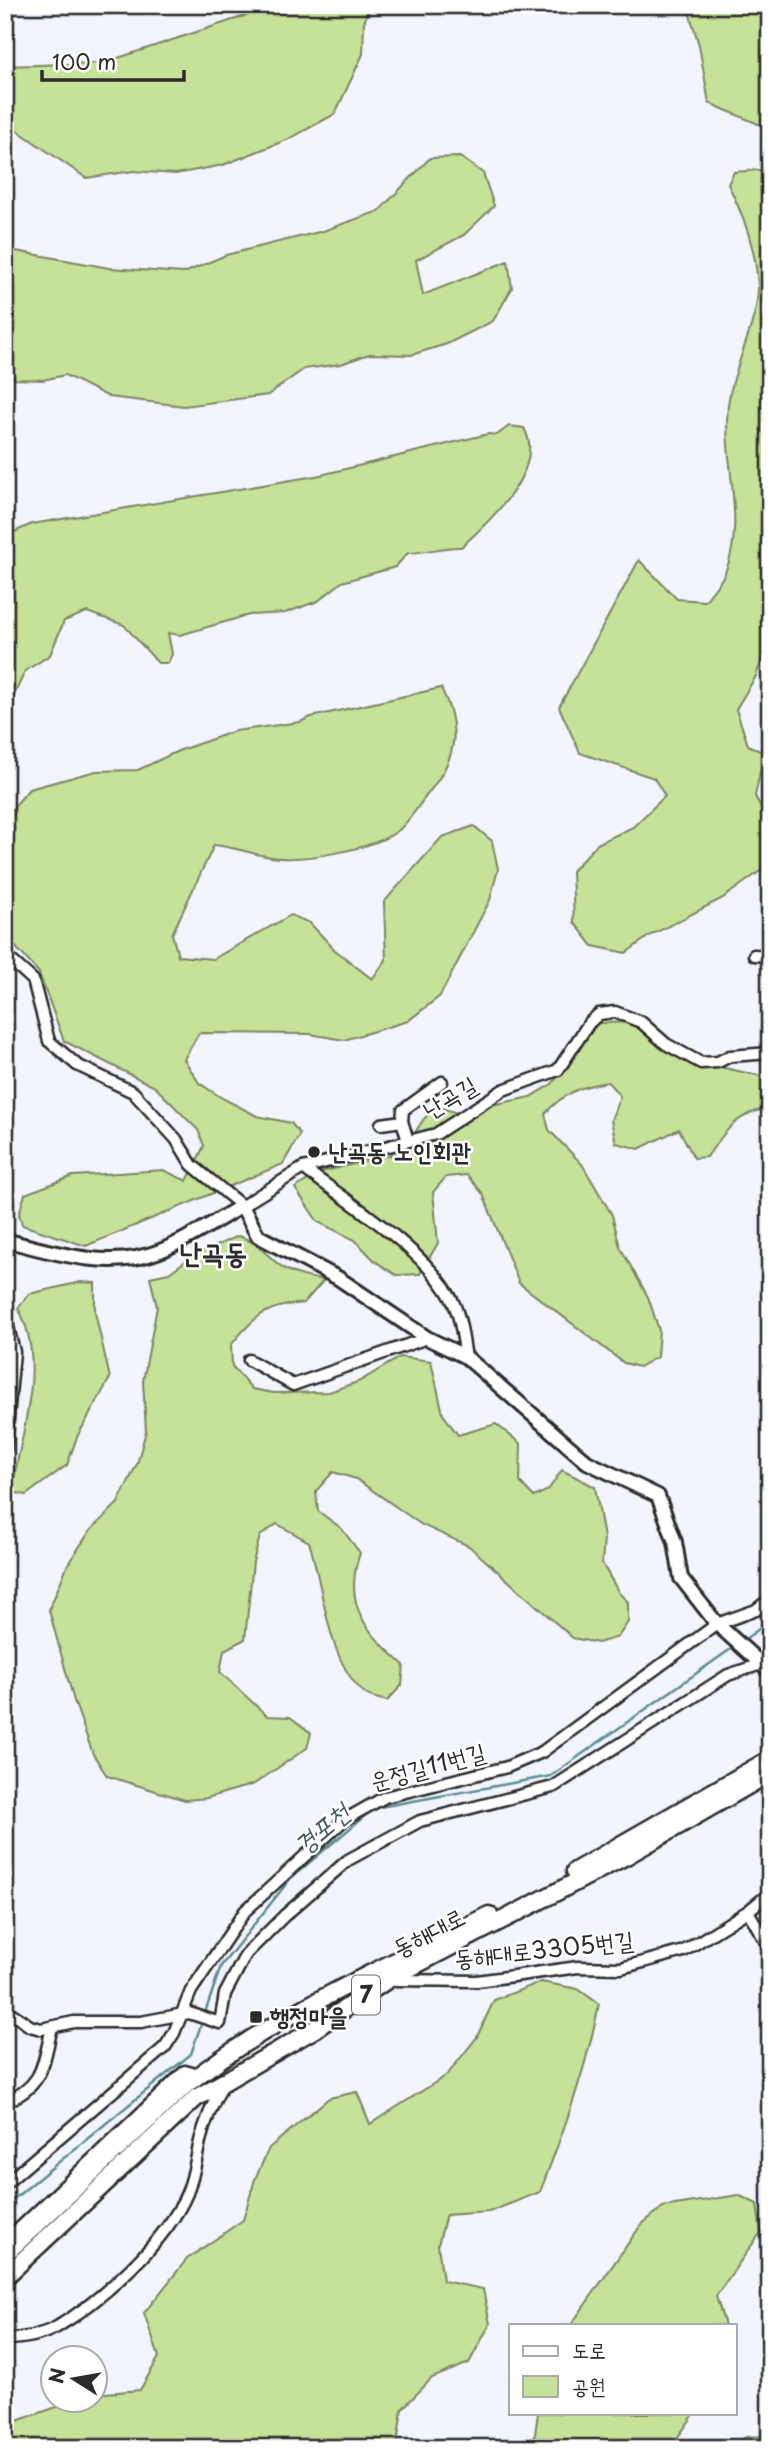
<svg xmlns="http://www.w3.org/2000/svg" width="775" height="2453" font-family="'Playpen Sans','Poor Story',sans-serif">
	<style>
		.green { fill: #c6e198; stroke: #788662; stroke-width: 2 }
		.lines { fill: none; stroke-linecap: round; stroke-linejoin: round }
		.stream { stroke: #5c8c90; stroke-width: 2.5 }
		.minor-casing { stroke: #2b2b2b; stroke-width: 15 }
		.tertiary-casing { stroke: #2b2b2b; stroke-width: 18 }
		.trunk-casing { stroke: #2b2b2b; stroke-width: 21 }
		.minor { stroke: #fff; stroke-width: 10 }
		.tertiary { stroke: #fff; stroke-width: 12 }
		.trunk { stroke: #fff; stroke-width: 16 }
		.poi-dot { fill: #2b2b2b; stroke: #fff; stroke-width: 2.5 }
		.labels { text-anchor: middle; stroke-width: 5; stroke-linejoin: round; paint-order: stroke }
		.shield { fill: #fff; stroke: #6b6b6b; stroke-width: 2 }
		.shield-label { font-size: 23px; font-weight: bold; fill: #2b2b2b }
		.street-label { font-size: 24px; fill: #2b2b2b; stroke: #fff }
		.poi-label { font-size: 24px; font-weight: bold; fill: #2b2b2b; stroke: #fff; text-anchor: start }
		.water-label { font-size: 26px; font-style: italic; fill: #435c5e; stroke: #fff }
		.quarter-label { font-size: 28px; font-weight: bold; fill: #2b2b2b; stroke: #fff }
	</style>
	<rect width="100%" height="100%" fill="#f2f4fe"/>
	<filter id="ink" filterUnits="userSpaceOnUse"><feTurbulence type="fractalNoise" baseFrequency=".0143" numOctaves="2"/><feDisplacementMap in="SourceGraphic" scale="14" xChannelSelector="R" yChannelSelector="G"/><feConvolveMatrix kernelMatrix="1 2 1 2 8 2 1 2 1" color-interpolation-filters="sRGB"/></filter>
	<g filter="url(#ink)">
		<g class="green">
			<path d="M278,5H371L364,22L363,54L335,114L289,139L223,165L176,174L133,171L86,178L5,122V66L103,63Z"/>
			<path d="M687,5H770V129L709,103L699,45Z"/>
			<path d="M460,157L483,173L494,206L464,235L416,260L423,295L508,261L512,288L493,321L447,344L411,355L369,354L341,364L304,369L268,395L184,406L109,397L65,375L43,380L15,379L5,367V249L109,268L184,273L226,255L323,231L379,211L430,158Z"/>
			<path d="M770,169V637L756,676L736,709L748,745L764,753L755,796L770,825V864L723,898L649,936L626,953L593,946L574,922L572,871L597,844L633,827L665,796L654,778L580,753L559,707L639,560L677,599L705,601C711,593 719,584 724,575C748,522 722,461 728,405C732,369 759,321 758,286C756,249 744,217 728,184L734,172Z"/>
			<path d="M509,426L524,428C547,469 488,523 461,547C443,546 427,553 408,553L395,567L342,582L318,601L285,613L249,615L180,635L168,633L172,654L168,663H158L124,625L87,612L64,621L50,655L25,671L11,702L5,703V536L32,524L321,475L488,434L497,435Z"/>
			<path d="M441,688C460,726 458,754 433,787C422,800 412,818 400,829C377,849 301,862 271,857C252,854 234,847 214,845L172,934L178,956L213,959L291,915L310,923L335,950L372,979L386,960L384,902L442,837L474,826L492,841L498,869L490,900L440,996L408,1021L344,1040L310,1034L199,1033L184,1059L199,1083L222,1098L257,1116L291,1123L300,1134L283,1164L86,1246L22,1225L19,1214L25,1194L73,1176L163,1170L187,1181L204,1146L198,1130L155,1087L64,1041L39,973L5,935V859L12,838L8,814L29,789L96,771L138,770L178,751L235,731L300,722L311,717Z"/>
			<path d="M640,1022C657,1031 671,1044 686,1053C709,1067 740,1071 766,1077L770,1084V1108C738,1112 724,1132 707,1157L694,1158L679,1129L639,1149L616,1143L611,1120L620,1096L608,1082C581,1086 563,1093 545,1114L549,1130L582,1164L612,1215L620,1247L648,1297L659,1330L657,1357L639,1367L624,1363L519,1283L483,1194L467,1175L446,1177L433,1192L438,1243L420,1274L396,1275L375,1261L355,1240L318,1222L295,1188L321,1172L403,1152C417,1133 418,1121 437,1106L470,1118L492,1105L530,1097L552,1084L598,1023Z"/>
			<path d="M238,1236C258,1241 268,1258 285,1269C298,1276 311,1278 324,1280L304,1303C265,1306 255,1316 231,1345L232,1366L252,1389L274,1393L329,1392L360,1381L400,1357L431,1361L443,1414L458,1435L496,1424L521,1444L520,1482L534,1497L548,1490L562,1470L595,1487L604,1538L602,1563L619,1593L628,1602V1622L618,1637L598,1643L573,1638L469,1546L422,1525L356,1479L333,1472L316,1491L318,1511L341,1528L360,1553C342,1605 366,1632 404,1665L402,1685L387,1701C380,1699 371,1698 366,1694C327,1664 324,1588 309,1542L277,1524L260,1536L253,1562L245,1639L224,1650L220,1672L267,1716L290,1717L311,1733L307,1748L254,1784L207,1798L185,1800L107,1776L93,1754L74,1701L49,1610L68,1564L90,1531L118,1503L137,1464L146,1431L143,1381L157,1307L150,1277L169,1273L192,1256Z"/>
			<path d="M81,1282L95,1283V1312L110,1378L77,1437L67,1465L26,1495L11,1492C21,1435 48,1361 18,1308L29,1294Z"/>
			<path d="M541,1982L578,1989L599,2004C586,2070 564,2130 540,2192L489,2212L446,2215L438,2245L443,2281L483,2289L490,2324L469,2363L432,2378L402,2409L397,2444L402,2448H5V2425L74,2401L94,2400L95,2394L140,2390L159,2357L144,2313L187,2259L243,2220L255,2179L269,2148L329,2098L357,2092L370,2124L447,2075L477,2037L494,2000Z"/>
			<path d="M738,2195L757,2204L761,2232L716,2296L725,2325H571L641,2225L663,2207Z"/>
			<path d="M538,2413H695L670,2448H533Z"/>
			<path d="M765,2436V2448H727L746,2437Z"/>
		</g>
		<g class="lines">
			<g class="stream">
				<path d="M741,1642L770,1621"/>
				<path d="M5,2206L191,2054L221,1966L291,1878L374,1808L551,1776L735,1646"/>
			</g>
			<defs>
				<g id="minor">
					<path d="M5,955L33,980L49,1041L77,1065L133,1092L176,1139L192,1165L242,1206L303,1168L436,1134L503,1090L558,1070L589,1023L599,1014L615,1012L641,1022L666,1044L701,1063L718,1062L730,1056L770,1053"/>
					<path d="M754,955L770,956"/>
					<path d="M381,1124L402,1121"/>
					<path d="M408,1141L402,1121L403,1110L442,1082"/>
					<path d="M303,1168C347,1201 438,1258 456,1309C462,1324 463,1342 466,1357"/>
					<path d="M5,1314L14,1352L5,1450"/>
					<path d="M249,1360L293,1385L427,1338"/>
					<path d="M5,1518V1524"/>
					<path d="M748,1911L770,1949"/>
					<path d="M392,1980L477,1981L578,1967L621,1968L684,1951L748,1911L770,1893"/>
					<path d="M5,2009L30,2026L41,2029L74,2022H141L189,2013L220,2023L225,1994L246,1954L284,1916L348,1860L420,1821L553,1787L728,1675L761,1664"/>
					<path d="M5,2102C44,2086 43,2064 52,2027"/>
					<path d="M5,2184L165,2047L174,2033L191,1991L245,1911L344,1820L385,1797L507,1767L542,1752L717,1624L756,1610L770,1599"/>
					<path d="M5,2242L185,2071L199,2075"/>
					<path d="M5,2339C23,2339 42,2335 57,2327C102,2300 167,2241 187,2193C194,2176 196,2159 200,2141C205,2122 213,2103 222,2086"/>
				</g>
				<path id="tertiary" d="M5,1240C54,1253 111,1271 160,1251C188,1240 215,1221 242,1206L258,1236L338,1278L427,1338L466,1357L587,1462L658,1496L675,1542L681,1578L717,1624L770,1672"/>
				<g id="trunk">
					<path d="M575,1871L770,1759"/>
					<path d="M5,2254L187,2084C277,2013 387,1967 489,1915"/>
					<path d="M5,2277L196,2098L315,2029L387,1980L626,1856L770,1773"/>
				</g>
			</defs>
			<use href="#minor" class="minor-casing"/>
			<use href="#tertiary" class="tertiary-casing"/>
			<use href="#trunk" class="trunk-casing"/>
			<use href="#minor" class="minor"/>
			<use href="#tertiary" class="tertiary"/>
			<use href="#trunk" class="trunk"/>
		</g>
	</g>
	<g class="poi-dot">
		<circle cx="314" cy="1152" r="7"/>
		<rect x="249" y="2010" width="14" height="14" rx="3.5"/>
	</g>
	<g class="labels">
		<rect class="shield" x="352" y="1975.5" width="28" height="39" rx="5"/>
		<g class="shield-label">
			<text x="366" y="2003">7</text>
		</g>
		<g class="street-label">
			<text transform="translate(450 1098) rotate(-31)" y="8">난곡길</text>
			<text transform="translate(428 1767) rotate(-15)" y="8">운정길11번길</text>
			<text transform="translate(429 1933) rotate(-27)" y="8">동해대로</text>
			<text transform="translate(544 1950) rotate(-6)" y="8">동해대로3305번길</text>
		</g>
		<g class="poi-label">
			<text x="328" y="1160">난곡동 노인회관</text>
			<text x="270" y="2025">행정마을</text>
		</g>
		<g class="water-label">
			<text transform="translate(322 1829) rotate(-40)" y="9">경포천</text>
		</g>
		<g class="quarter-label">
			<text x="213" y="1263">난곡동</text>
		</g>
	</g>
	<rect width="775" height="2453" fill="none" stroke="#fff" stroke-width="28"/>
	<rect x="14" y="14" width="747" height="2425" fill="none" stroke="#2b2b2b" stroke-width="2.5" filter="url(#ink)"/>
	<rect x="509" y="2324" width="228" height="91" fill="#ffffff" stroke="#aaaaaa" stroke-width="2"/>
	<rect x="523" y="2346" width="35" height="10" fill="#ffffff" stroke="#aaaaaa" stroke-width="2"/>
	<text x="572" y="2358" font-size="21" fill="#2b2b2b">도로</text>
	<rect x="523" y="2376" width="35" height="21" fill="#c6e198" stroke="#aaaaaa" stroke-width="2"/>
	<text x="572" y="2394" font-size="21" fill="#2b2b2b">공원</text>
	<g transform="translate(74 2379) rotate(281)"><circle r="33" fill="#ffffff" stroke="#aaaaaa" stroke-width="2"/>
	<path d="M0-5L12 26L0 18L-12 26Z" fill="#2b2b2b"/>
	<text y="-10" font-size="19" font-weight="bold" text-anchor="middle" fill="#2b2b2b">N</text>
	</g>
	<path d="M42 70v10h142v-10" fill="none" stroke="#2b2b2b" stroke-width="3.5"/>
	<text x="52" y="70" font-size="21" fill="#2b2b2b" stroke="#ffffff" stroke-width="5" paint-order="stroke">100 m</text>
</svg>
